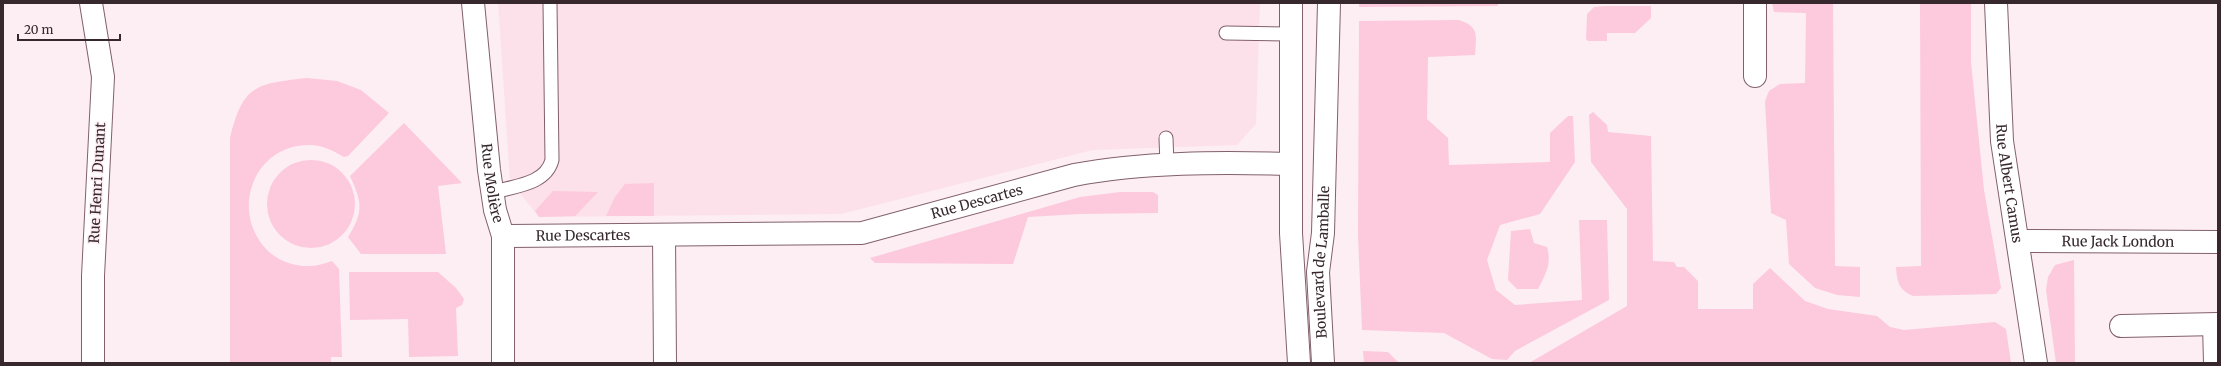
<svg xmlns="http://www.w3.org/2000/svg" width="2221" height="366" font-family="Merriweather,serif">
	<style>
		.built { fill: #fce0ea }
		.green { fill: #fdc9dc }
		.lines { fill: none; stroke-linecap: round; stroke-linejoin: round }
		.service-casing { stroke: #81606c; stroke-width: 15 }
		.minor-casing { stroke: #81606c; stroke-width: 24 }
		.tertiary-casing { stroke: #81606c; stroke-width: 24 }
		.service { stroke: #fff; stroke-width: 13 }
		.minor { stroke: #fff; stroke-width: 22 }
		.tertiary { stroke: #fff; stroke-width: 22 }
		.labels { text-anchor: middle; stroke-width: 3; stroke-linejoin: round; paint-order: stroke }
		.street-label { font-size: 14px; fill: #36282d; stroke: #fdeef3 }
	</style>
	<rect width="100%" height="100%" fill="#fdeef3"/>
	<path class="built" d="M498,3H1260L1256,124L1237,145L1093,150L841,214L539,217L510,181Z"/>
	<g class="green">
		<path d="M1359,3H1498V6L1359,7Z"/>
		<path d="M1772,3H1833L1835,266L1860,267V297L1837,295L1815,288L1789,264L1786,220L1771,213L1765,101L1769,91L1780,84L1805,83L1806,13L1774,12Z"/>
		<path d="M1920,3H1971V62L1984,190L2001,288L1996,294L1913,296C1899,290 1897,282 1896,267L1921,266Z"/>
		<path d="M1605,6H1651V18L1635,33H1607V41H1588L1586,39L1587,14L1594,7Z"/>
		<path d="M1459,20C1480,27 1476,36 1475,55L1428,57L1427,119L1448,138L1449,165L1550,162V133L1568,116H1573L1575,162L1540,214L1500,225L1487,260L1496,290L1515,305L1582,300L1579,220H1607L1609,300L1515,351L1507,360L1492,359L1444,333L1362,330L1358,235L1359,21Z"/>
		<path d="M307,78L337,81L361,90L389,113L348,156L344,157C333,151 323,145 310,145C254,144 229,211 267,250C278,261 295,267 311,266C318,266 325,263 332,261L339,269L342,357H331V363H230V138C243,85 255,84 307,78Z"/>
		<path d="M1593,112L1607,125L1608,132L1651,136L1653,261L1674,262L1677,267H1684L1698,281V309H1753V284L1770,268L1805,301L1828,309L1877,316L1890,327L1904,330L1995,322L2006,329L2011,363H1529L1627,306V209L1591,162L1589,115Z"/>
		<path d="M404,123L462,183L438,186L446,254H361L348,237C364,212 362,202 350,176Z"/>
		<circle cx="311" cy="204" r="44"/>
		<path d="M654,183V216H606L615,197L625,184Z"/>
		<path d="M553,191L598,192L575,216L539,217L535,211Z"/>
		<path d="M1120,192H1153L1158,195V213L1080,214L1028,217L1013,264L875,263L870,258L1080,197Z"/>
		<path d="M1530,229L1534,243L1547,247C1552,263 1546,274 1538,289H1517L1508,280L1511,231Z"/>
		<path d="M2074,260L2075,363H2056L2046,290L2048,277L2055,265Z"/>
		<path d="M349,272H438L456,288L464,299L462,305L456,308L458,356L409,357L408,319L350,320Z"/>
		<path d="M1363,351L1388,352L1399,363H1364Z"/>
	</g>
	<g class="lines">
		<defs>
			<g id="service">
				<path d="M1226,33L1289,34"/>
				<path d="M1166,138L1167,165"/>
				<path d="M494,192C515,186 546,184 552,160L550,3"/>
			</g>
			<g id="minor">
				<path d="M91,3L103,77L93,276V363"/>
				<path id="s1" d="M473,3L489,170L495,210L503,236V363"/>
				<path id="s2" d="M1996,3L2002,141L2036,363"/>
				<path d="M1755,76V3"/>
				<path d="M664,235L665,363"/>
				<path id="s3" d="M503,236L862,233L1074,175C1143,162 1219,162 1289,164"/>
				<path id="s4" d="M2018,241L2218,242"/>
				<path d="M2214,325L2215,363"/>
				<path d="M2121,326L2218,324"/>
			</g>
			<g id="tertiary">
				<path d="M1291,3V233L1299,363"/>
				<path id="s5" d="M1323,363L1318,272L1323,233L1329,3"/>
			</g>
		</defs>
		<use href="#service" class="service-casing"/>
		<use href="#minor" class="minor-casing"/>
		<use href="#tertiary" class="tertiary-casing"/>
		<use href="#service" class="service"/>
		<use href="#minor" class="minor"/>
		<use href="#tertiary" class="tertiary"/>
	</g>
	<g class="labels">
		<g class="street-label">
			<text transform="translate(97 183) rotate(-87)" y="5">Rue Henri Dunant</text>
			<text dy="5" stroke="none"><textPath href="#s1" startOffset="181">Rue Molière</textPath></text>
			<text dy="5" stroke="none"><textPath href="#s2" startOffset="181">Rue Albert Camus</textPath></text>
			<text dy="5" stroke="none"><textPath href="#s3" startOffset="478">Rue Descartes</textPath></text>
			<text dy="5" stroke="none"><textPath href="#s3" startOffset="80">Rue Descartes</textPath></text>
			<text dy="5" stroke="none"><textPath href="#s4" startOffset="100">Rue Jack London</textPath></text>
			<text dy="5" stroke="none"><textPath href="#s5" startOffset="101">Boulevard de Lamballe</textPath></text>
		</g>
	</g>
	<rect width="2221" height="366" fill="none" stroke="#36282d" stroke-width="8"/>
	<path d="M18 34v6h102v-6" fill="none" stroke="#36282d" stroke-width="2"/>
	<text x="24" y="34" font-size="12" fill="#36282d" stroke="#fdeef3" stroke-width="3" paint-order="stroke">20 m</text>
</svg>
